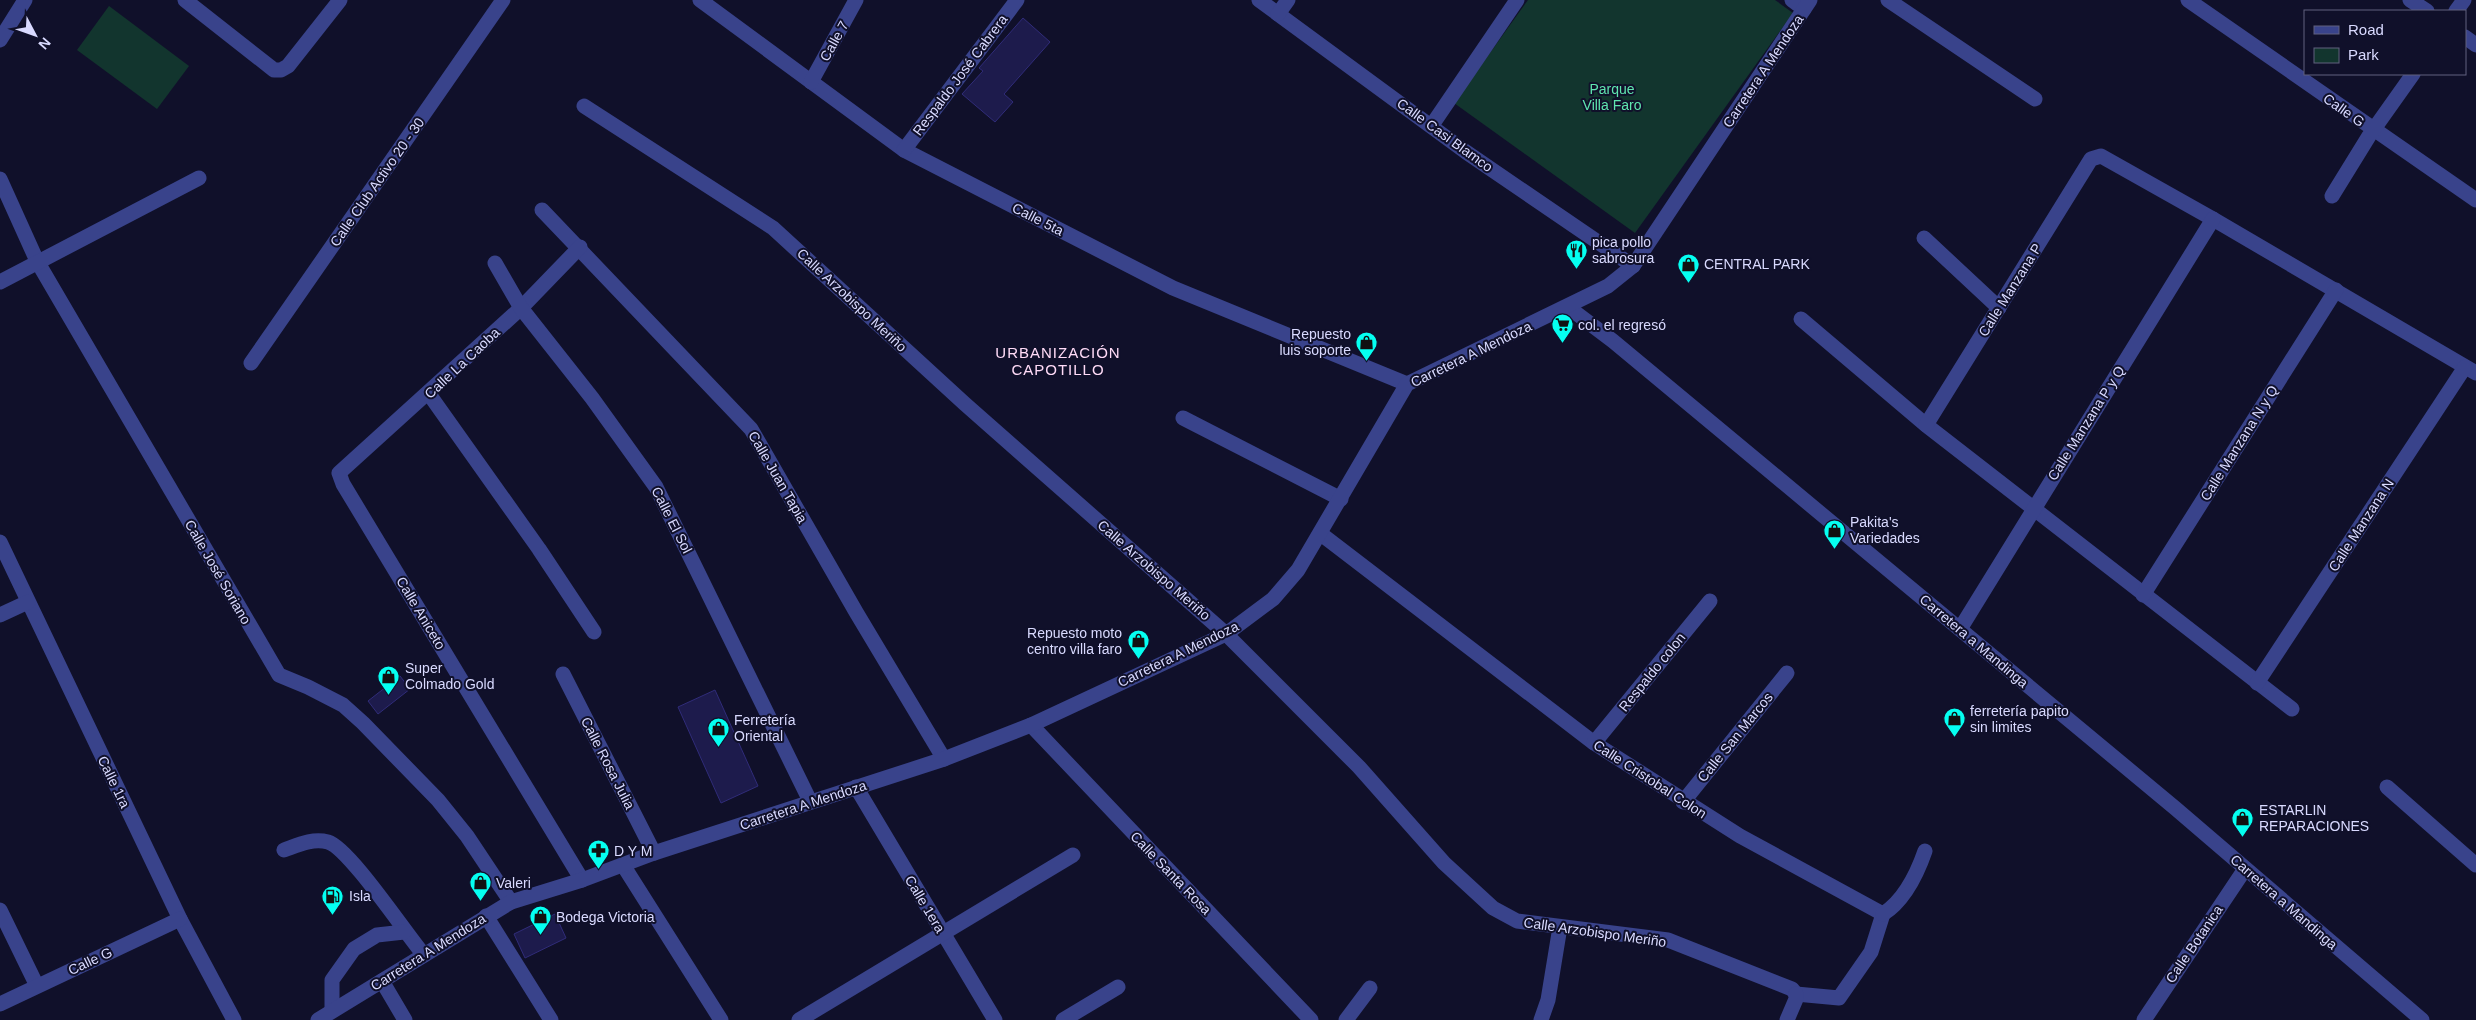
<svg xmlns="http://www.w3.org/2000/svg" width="2476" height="1020" font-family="Arial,sans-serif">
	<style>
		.green { fill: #12352e }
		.building { fill: #1d1b4c; stroke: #302c79 }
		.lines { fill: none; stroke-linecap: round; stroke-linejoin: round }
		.minor { stroke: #39438b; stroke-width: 15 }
		.labels { text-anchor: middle; stroke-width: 4; stroke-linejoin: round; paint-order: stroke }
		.street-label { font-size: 14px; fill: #d9daff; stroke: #10102a }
		.park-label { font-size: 14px; fill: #5fe5af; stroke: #10102a }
		.poi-label { font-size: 14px; fill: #d9daff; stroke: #10102a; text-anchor: start }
		.neighbourhood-label { font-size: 15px; letter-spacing: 1px; fill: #ffdbf7; stroke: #10102a }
	</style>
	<rect width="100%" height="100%" fill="#10102a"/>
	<g class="green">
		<path d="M1528,0H1775L1793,13L1635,233L1454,103Z"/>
		<path d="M109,6L189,66L157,109L77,50Z"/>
	</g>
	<g class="building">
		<path d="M1023,18L1050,42L1004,94L1013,102L995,122L962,94L983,71L979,68Z"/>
		<path d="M400,676L410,689L378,714L368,701Z"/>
		<path d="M715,690L758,786L721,803L678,707Z"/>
		<path d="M555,914L566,938L525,958L514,934Z"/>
	</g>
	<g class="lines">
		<g class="minor">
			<path d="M185,0L274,70H281L288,66L340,0"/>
			<path d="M700,0L904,150L1173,288L1407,384"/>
			<path d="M1259,0L1466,152L1633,266"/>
			<path d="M1792,0L1804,9"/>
			<path d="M1888,0L2035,99"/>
			<path d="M2188,0L2476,200"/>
			<path d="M2410,0L2427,11"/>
			<path d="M2456,11L2464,0"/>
			<path d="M1278,14L1288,0"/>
			<path d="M2465,37L2476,45"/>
			<path d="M0,40L25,0"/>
			<path d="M811,82L856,0"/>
			<path d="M584,106L773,228L965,404L1226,634L1359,767L1444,863L1493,908L1517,921L1668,940L1792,989L1796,994"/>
			<path d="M1432,125L1517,0"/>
			<path d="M904,150L1017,0"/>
			<path d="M0,179L37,261L279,675L308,687L343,705L363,723L438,800L467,836L511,902"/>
			<path d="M2332,196L2369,136L2413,74"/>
			<path d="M542,210L751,429L856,612L944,759"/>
			<path d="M1924,238L1999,308"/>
			<path d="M580,247L521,308L339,473L343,484L582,880"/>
			<path d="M495,263L521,308L592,398L656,487L810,801"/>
			<path d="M0,282L199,178"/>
			<path d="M1568,307L1613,341L2175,808L2422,1020"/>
			<path d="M1801,319L1926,425L2292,709"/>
			<path d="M251,363L503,0"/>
			<path d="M429,394L539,549L594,632"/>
			<path d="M1183,418L1341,499"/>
			<path d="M1926,425L2091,159L2101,156L2213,219L2476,373"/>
			<path d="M1321,534L1594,743L1740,836L1883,914L1871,952L1839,998L1796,994"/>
			<path d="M0,542L180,919L234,1020"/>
			<path d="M2143,595L2336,290"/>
			<path d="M0,615L28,602"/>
			<path d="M1960,629L2213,219"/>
			<path d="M563,674L654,853"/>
			<path d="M2257,683L2465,367"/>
			<path d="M1031,725L1311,1020"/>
			<path d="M1594,743L1710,601"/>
			<path d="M856,787L995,1020"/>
			<path d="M2387,787L2476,865"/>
			<path d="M1683,802L1787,673"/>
			<path d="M284,850C298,845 312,838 328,842C349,848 406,934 424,955"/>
			<path d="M623,865L721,1020"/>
			<path d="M0,910L37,986"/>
			<path d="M1883,914C1905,900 1917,874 1925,851"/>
			<path d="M486,916L551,1020"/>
			<path d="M382,981L405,1020"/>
			<path d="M0,1004L180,919"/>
			<path d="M332,1011V980L354,949L377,935L404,932"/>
			<path d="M318,1020L511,902L582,880L654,853L944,759L1031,725L1226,634L1273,599L1298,570L1407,384L1608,286L1633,266L1810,0"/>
			<path d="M799,1020L1073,855"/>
			<path d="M1063,1020L1118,987"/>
			<path d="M1346,1020L1370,988"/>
			<path d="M1541,1020L1548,1000L1560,927"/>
			<path d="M1787,1020L1796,999V994"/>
			<path d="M2144,1020L2245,869"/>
		</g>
	</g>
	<defs>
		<symbol id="restaurant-pin" viewBox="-11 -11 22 30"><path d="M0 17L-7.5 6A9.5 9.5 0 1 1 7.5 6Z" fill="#05fff1" stroke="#10102a"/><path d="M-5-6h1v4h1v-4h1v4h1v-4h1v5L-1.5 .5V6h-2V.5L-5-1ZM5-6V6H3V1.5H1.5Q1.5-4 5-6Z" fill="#111"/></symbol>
		<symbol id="shop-pin" viewBox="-11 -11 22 30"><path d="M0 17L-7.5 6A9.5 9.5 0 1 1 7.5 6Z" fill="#05fff1" stroke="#10102a"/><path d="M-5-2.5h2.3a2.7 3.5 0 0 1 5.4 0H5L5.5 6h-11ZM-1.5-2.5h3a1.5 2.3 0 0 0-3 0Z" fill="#111"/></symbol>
		<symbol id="supermarket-pin" viewBox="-11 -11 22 30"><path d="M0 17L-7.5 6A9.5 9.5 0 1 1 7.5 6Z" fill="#05fff1" stroke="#10102a"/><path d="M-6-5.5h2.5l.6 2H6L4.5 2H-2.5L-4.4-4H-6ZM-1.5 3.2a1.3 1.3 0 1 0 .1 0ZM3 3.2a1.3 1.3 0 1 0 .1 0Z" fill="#111"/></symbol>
		<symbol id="pharmacy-pin" viewBox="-11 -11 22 30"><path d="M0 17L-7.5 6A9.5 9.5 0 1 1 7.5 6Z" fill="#05fff1" stroke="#10102a"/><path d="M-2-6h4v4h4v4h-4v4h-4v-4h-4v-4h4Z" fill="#111"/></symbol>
		<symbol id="fuel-pin" viewBox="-11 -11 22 30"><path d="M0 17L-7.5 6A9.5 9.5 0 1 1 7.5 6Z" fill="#05fff1" stroke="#10102a"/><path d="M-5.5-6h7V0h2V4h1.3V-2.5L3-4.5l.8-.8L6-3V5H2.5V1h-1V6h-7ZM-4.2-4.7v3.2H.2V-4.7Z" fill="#111"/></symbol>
	</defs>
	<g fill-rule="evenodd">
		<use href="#restaurant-pin" x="1564" y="238" width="25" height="34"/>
		<use href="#shop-pin" x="1676" y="252" width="25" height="34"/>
		<use href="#supermarket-pin" x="1550" y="312" width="25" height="34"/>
		<use href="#shop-pin" x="1354" y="330" width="25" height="34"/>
		<use href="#shop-pin" x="1822" y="518" width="25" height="34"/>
		<use href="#shop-pin" x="1126" y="628" width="25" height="34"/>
		<use href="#shop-pin" x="376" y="664" width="25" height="34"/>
		<use href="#shop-pin" x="1942" y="706" width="25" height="34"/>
		<use href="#shop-pin" x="706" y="716" width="25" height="34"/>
		<use href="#shop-pin" x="2230" y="806" width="25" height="34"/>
		<use href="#pharmacy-pin" x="586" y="838" width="25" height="34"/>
		<use href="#shop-pin" x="468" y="870" width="25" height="34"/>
		<use href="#fuel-pin" x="320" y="884" width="25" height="34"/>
		<use href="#shop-pin" x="528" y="904" width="25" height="34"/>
	</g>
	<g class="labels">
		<g class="street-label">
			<text transform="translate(834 41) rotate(-61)" y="5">Calle 7</text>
			<text transform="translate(1763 71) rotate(-56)" y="5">Carretera A Mendoza</text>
			<text transform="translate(960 75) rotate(-53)" y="5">Respaldo José Cabrera</text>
			<text transform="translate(2344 110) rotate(35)" y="5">Calle G</text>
			<text transform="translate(1445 135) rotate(36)" y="5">Calle Casi Blamco</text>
			<text transform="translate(377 182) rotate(-55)" y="5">Calle Club Activo 20 - 30</text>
			<text transform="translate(1038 219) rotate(27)" y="5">Calle 5ta</text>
			<text transform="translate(2010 290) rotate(-58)" y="5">Calle Manzana P</text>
			<text transform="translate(852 300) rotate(43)" y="5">Calle Arzobispo Meriño</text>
			<text transform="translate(1471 354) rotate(-26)" y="5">Carretera A Mendoza</text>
			<text transform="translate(462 363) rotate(-43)" y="5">Calle La Caoba</text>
			<text transform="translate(2086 423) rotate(-58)" y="5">Calle Manzana P y Q</text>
			<text transform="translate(2239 443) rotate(-58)" y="5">Calle Manzana N y Q</text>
			<text transform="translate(778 477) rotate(60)" y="5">Calle Juan Tapia</text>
			<text transform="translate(672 520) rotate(63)" y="5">Calle El Sol</text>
			<text transform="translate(2361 525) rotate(-57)" y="5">Calle Manzana N</text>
			<text transform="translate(1154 570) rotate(41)" y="5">Calle Arzobispo Meriño</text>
			<text transform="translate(218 572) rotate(60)" y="5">Calle José Soriano</text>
			<text transform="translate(421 613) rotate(59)" y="5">Calle Aniceto</text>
			<text transform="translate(1974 641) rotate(40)" y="5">Carretera a Mandinga</text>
			<text transform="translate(1178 654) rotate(-26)" y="5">Carretera A Mendoza</text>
			<text transform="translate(1652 672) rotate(-51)" y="5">Respaldo colon</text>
			<text transform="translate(1735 737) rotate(-51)" y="5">Calle San Marcos</text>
			<text transform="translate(608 763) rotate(63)" y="5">Calle Rosa Julia</text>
			<text transform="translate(1650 779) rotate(33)" y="5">Calle Cristobal Colon</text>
			<text transform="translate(114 782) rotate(64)" y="5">Calle 1ra</text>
			<text transform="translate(803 805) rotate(-18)" y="5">Carretera A Mendoza</text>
			<text transform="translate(1171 873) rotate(46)" y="5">Calle Santa Rosa</text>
			<text transform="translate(2284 902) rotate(41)" y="5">Carretera a Mandinga</text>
			<text transform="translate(925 904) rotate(59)" y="5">Calle 1era</text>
			<text transform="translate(1595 932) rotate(8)" y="5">Calle Arzobispo Meriño</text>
			<text transform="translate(2194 944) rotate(-56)" y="5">Calle Botanica</text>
			<text transform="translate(428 952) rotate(-32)" y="5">Carretera A Mendoza</text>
			<text transform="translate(90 961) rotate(-25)" y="5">Calle G</text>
		</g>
		<g class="park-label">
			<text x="1612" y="94">Parque<tspan x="1612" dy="16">Villa Faro</tspan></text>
		</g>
		<g class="poi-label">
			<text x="1592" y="247">pica pollo<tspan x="1592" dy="16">sabrosura</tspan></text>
			<text x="1704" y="269">CENTRAL PARK</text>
			<text x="1578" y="330">col. el regresó</text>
			<text x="1351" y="339" text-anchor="end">Repuesto<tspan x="1351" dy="16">luis soporte</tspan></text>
			<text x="1850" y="527">Pakita's<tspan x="1850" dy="16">Variedades</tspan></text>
			<text x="1122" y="638" text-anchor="end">Repuesto moto<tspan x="1122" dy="16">centro villa faro</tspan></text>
			<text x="405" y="673">Super<tspan x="405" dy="16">Colmado Gold</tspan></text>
			<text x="1970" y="716">ferretería papito<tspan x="1970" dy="16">sin limites</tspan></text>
			<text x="734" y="725">Ferretería<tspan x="734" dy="16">Oriental</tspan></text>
			<text x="2259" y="815">ESTARLIN<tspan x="2259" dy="16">REPARACIONES</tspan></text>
			<text x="614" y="856">D Y M</text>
			<text x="496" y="888">Valeri</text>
			<text x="349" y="901">Isla</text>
			<text x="556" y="922">Bodega Victoria</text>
		</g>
		<g class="neighbourhood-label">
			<text x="1058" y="358">URBANIZACIÓN<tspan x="1058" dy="17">CAPOTILLO</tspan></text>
		</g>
	</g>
	<rect x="2304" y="10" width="162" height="65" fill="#10102a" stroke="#60617f"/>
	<rect x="2314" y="26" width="25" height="8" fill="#39438b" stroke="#60617f"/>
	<text x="2348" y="35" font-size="15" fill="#d9daff">Road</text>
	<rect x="2314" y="48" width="25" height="15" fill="#12352e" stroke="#60617f"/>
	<text x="2348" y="60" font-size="15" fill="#d9daff">Park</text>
	<g transform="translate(35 35) rotate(131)" stroke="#10102a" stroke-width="4" paint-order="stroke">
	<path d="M0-4L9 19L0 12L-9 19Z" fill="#d9daff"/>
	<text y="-8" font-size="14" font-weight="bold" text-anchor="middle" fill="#d9daff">N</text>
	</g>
</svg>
